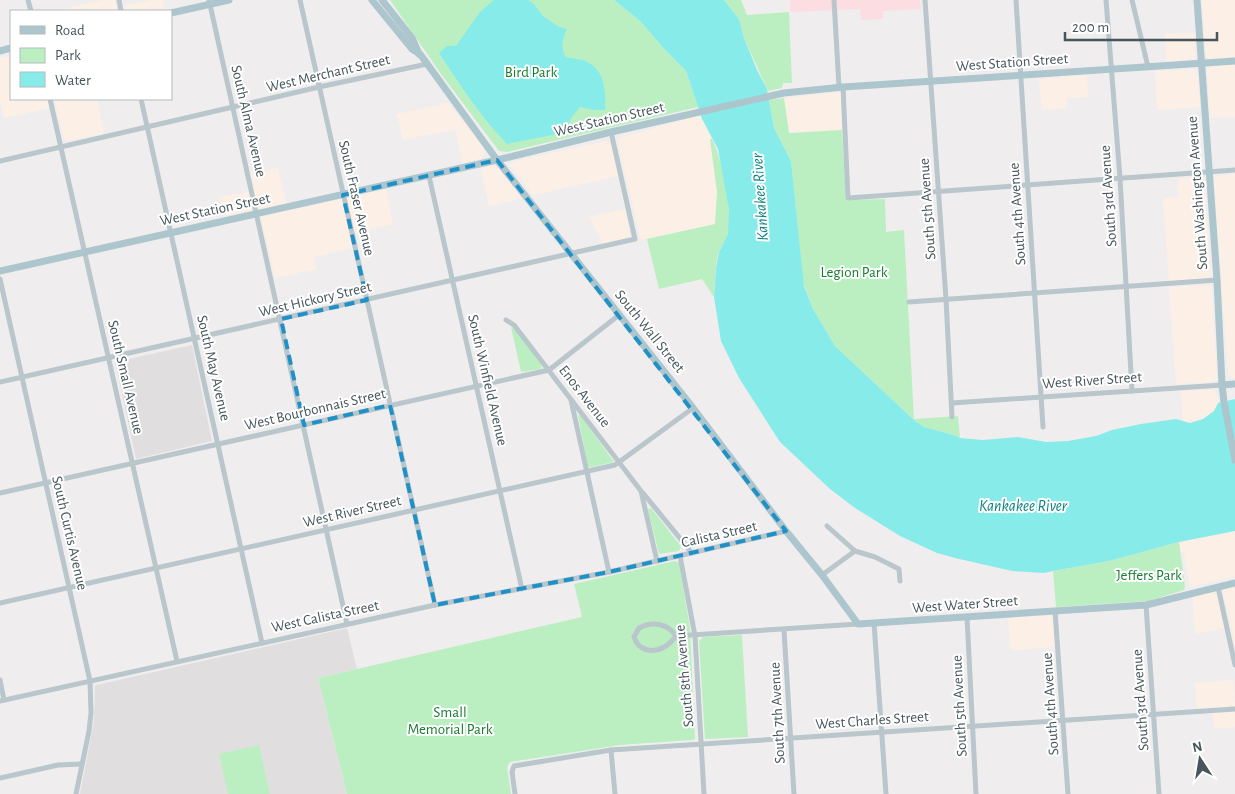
<svg xmlns="http://www.w3.org/2000/svg" width="1235" height="794" font-family="'Alegreya Sans',sans-serif">
	<style>
		.commercial { fill: #fcf0e6 }
		.education { fill: #e1dee0 }
		.medical { fill: #fbdde2 }
		.green { fill: #bbefc2 }
		.water { fill: #87ece9 }
		.lines { fill: none; stroke-linecap: round; stroke-linejoin: round }
		.minor { stroke: #b9c6cb; stroke-width: 5 }
		.major { stroke: #adc5cd; stroke-width: 7 }
		.marked { fill: none; stroke: #2091c6; stroke-width: 4; stroke-dasharray: 10 6; stroke-linejoin: round }
		.labels { text-anchor: middle; stroke-width: 4; stroke-linejoin: round; paint-order: stroke }
		.street-label { font-size: 15px; fill: #46565b; stroke: #fff }
		.park-label { font-size: 15px; fill: #167d30; stroke: #fff }
		.water-label { font-size: 16px; font-style: italic; fill: #0c837f; stroke: #fff }
	</style>
	<rect width="100%" height="100%" fill="#f0edee"/>
	<g class="commercial">
		<path d="M103,0H115L118,11H55Z"/>
		<path d="M151,0H163L164,7L143,11H125L124,6Z"/>
		<path d="M1202,0H1235V57L1209,59L1206,56Z"/>
		<path d="M1195,33V59L1166,61L1165,34Z"/>
		<path d="M11,56V99H47L49,108L4,118L0,102V58Z"/>
		<path d="M1235,65V117L1210,118L1207,69L1212,66Z"/>
		<path d="M1193,69L1198,74L1200,107L1157,110L1155,71Z"/>
		<path d="M1087,75L1088,97L1066,98L1067,108L1042,110L1039,79Z"/>
		<path d="M841,92L842,130L789,133L784,98Z"/>
		<path d="M54,99H97L104,134L65,141Z"/>
		<path d="M448,103L483,147L485,153L482,158L463,163L455,129L403,140L397,114Z"/>
		<path d="M701,115L712,139L710,140L717,192L715,224L641,240L618,143L619,138Z"/>
		<path d="M606,141L612,146L618,176L533,195L510,166V164L516,161Z"/>
		<path d="M492,166L498,167L523,198L489,206L481,169Z"/>
		<path d="M278,168L288,211L386,189L393,224L349,234L352,248L314,257L316,269L275,278L259,209L224,216L220,197L255,190L251,174Z"/>
		<path d="M1235,174V378H1234L1229,376L1228,372L1214,179L1216,176Z"/>
		<path d="M1202,177L1205,182L1211,276L1208,278L1169,281L1163,198L1179,197L1178,178Z"/>
		<path d="M625,209L630,237L604,245L589,217Z"/>
		<path d="M1208,285L1211,286L1212,290L1217,380L1213,382L1176,384L1169,287Z"/>
		<path d="M1215,390L1219,403L1214,411L1203,419L1190,423L1183,422L1181,391Z"/>
		<path d="M1235,531V577L1190,587L1184,552H1180L1179,542Z"/>
		<path d="M1235,586V645L1223,590Z"/>
		<path d="M1213,592L1217,595L1224,628L1195,634L1193,596Z"/>
		<path d="M1052,615L1055,647L1011,650L1008,618Z"/>
		<path d="M1234,680L1235,706L1197,708L1195,683Z"/>
		<path d="M1235,712V727L1214,729L1213,713Z"/>
	</g>
	<g class="education">
		<path d="M192,345L212,441L136,459L115,362Z"/>
		<path d="M347,628L357,669L318,678L347,794H80L94,721L95,686L97,685Z"/>
	</g>
	<path class="medical" d="M790,0H920L921,9L883,11V19L861,20L860,9L791,12Z"/>
	<g class="green">
		<path d="M390,0H614L640,21L667,52L686,71L698,107L507,152L499,151L441,74Z"/>
		<path d="M724,0H741L747,15L789,12L792,83H783L782,88L768,91L744,38L739,19Z"/>
		<path d="M784,98L789,133L842,130L846,200L885,199L886,232L904,230L914,419L958,416L960,438L954,435L924,427L914,420L835,346L813,309L803,282L791,161L774,128L769,100Z"/>
		<path d="M710,139H712C722,158 733,212 728,233C726,241 720,247 718,254C715,268 715,283 714,297L702,279L659,289L647,239L715,224L717,192Z"/>
		<path d="M511,327L514,328L542,366L541,369L521,372Z"/>
		<path d="M578,415L581,416L614,462L592,467H588Z"/>
		<path d="M651,508L679,544L681,547L679,551L659,554L648,510V509Z"/>
		<path d="M1179,542L1185,587L1184,590L1148,601L1056,607L1053,571L1109,561Z"/>
		<path d="M675,561L679,563L690,628L695,739L692,740L620,745L510,762L507,767L511,794H347L318,678L582,617L574,584Z"/>
		<path d="M742,635L748,737L705,739L699,641L703,637Z"/>
		<path d="M259,745L270,794H228L219,754Z"/>
	</g>
	<g class="water">
		<path d="M494,0H528L534,4L543,16L559,27L567,29C562,40 561,46 565,57C572,59 579,58 585,61C605,69 606,91 605,110H593L580,107L571,118L565,130L557,134L507,144C480,116 460,85 439,53L447,46H456L480,12Z"/>
		<path d="M614,0H724L739,19L744,38L757,70L767,89L774,128L791,161L804,286L813,309L835,346L914,420L924,427L954,435L960,438L983,440L1018,437L1046,442L1068,441L1096,436L1112,430L1141,424L1176,419L1190,423L1203,419L1214,411L1218,403L1235,399V531L1179,542L1109,561L1053,571L1044,573L1012,571L955,558L937,553L900,536L855,508L830,489L780,442L739,378L721,341L714,297L716,268L719,252L728,234L729,210L718,149L702,119L686,71L667,52L640,21Z"/>
	</g>
	<g class="lines">
		<g class="minor">
			<path d="M28,0L31,11"/>
			<path d="M119,0L121,11"/>
			<path d="M209,0L347,624"/>
			<path d="M300,0L435,605"/>
			<path d="M834,0L839,87"/>
			<path d="M925,0L946,299L952,417"/>
			<path d="M1016,0L1043,427"/>
			<path d="M1106,0L1120,178L1132,391"/>
			<path d="M1132,0L1148,67"/>
			<path d="M843,87L848,198L1235,170"/>
			<path d="M50,99L177,661"/>
			<path d="M141,99L262,643"/>
			<path d="M0,161L319,87L427,64"/>
			<path d="M429,176L522,589"/>
			<path d="M0,279L90,681L91,713L89,731L76,794"/>
			<path d="M909,302L1217,280"/>
			<path d="M506,320L514,325L641,491L657,561"/>
			<path d="M0,382L635,239L611,132"/>
			<path d="M571,400L609,572"/>
			<path d="M952,403L1222,385"/>
			<path d="M0,493L549,370L619,315"/>
			<path d="M643,493L692,553"/>
			<path d="M827,526L855,551L875,557L899,569L900,581"/>
			<path d="M680,556L695,636L704,794"/>
			<path d="M822,575L855,551"/>
			<path d="M1218,587L1235,665"/>
			<path d="M0,603L615,465L693,408"/>
			<path d="M1146,605L1159,794"/>
			<path d="M1055,611L1068,794"/>
			<path d="M967,617L976,794"/>
			<path d="M874,623L886,794"/>
			<path d="M784,630L794,794"/>
			<path d="M676,636C673,640 669,645 664,647C652,654 638,650 634,637L639,628C652,621 667,623 676,636L858,624"/>
			<path d="M0,680L4,700"/>
			<path d="M0,701L435,605L609,572L786,531"/>
			<path d="M611,750L615,794"/>
			<path d="M0,778L58,765L81,764"/>
			<path d="M515,794L512,772L514,766L611,750L1235,709"/>
		</g>
		<g class="major">
			<path d="M372,0L412,49L420,54L497,160L693,408L786,531L822,575L858,624L1146,605L1235,583"/>
			<path d="M382,0L412,38L419,54"/>
			<path d="M1197,0L1217,280L1222,385L1224,402L1235,460"/>
			<path d="M171,13L229,0"/>
			<path d="M0,51L11,48"/>
			<path d="M0,271L497,160L611,132L784,93L843,87L1235,61"/>
			<path d="M1222,385L1235,384"/>
		</g>
	</g>
	<path class="marked" d="M497,160L786,531L609,572L435,605L390,405L304,425L281,319L367,300L343,195Z"/>
	<g class="labels">
		<g class="street-label">
			<text transform="translate(1012 62) rotate(-4)" y="5">West Station Street</text>
			<text transform="translate(328 73) rotate(-13)" y="5">West Merchant Street</text>
			<text transform="translate(609 119) rotate(-13)" y="5">West Station Street</text>
			<text transform="translate(249 121) rotate(77)" y="5">South Alma Avenue</text>
			<text transform="translate(1197 193) rotate(-94)" y="5">South Washington Avenue</text>
			<text transform="translate(1108 196) rotate(-94)" y="5">South 3rd Avenue</text>
			<text transform="translate(357 198) rotate(77)" y="5">South Fraser Avenue</text>
			<text transform="translate(215 209) rotate(-12)" y="5">West Station Street</text>
			<text transform="translate(927 209) rotate(-94)" y="5">South 5th Avenue</text>
			<text transform="translate(1017 214) rotate(-94)" y="5">South 4th Avenue</text>
			<text transform="translate(315 299) rotate(-13)" y="5">West Hickory Street</text>
			<text transform="translate(650 331) rotate(51)" y="5">South Wall Street</text>
			<text transform="translate(214 368) rotate(77)" y="5">South May Avenue</text>
			<text transform="translate(126 377) rotate(77)" y="5">South Small Avenue</text>
			<text transform="translate(488 380) rotate(77)" y="5">South Winfield Avenue</text>
			<text transform="translate(1092 380) rotate(-4)" y="5">West River Street</text>
			<text transform="translate(585 396) rotate(52)" y="5">Enos Avenue</text>
			<text transform="translate(315 409) rotate(-13)" y="5">West Bourbonnais Street</text>
			<text transform="translate(352 511) rotate(-13)" y="5">West River Street</text>
			<text transform="translate(70 533) rotate(77)" y="5">South Curtis Avenue</text>
			<text transform="translate(719 534) rotate(-13)" y="5">Calista Street</text>
			<text transform="translate(965 604) rotate(-4)" y="5">West Water Street</text>
			<text transform="translate(325 616) rotate(-12)" y="5">West Calista Street</text>
			<text transform="translate(684 676) rotate(-95)" y="5">South 8th Avenue</text>
			<text transform="translate(1140 700) rotate(-94)" y="5">South 3rd Avenue</text>
			<text transform="translate(1050 704) rotate(-94)" y="5">South 4th Avenue</text>
			<text transform="translate(959 706) rotate(-93)" y="5">South 5th Avenue</text>
			<text transform="translate(777 713) rotate(-93)" y="5">South 7th Avenue</text>
			<text transform="translate(872 720) rotate(-4)" y="5">West Charles Street</text>
		</g>
		<g class="park-label">
			<text x="531" y="77">Bird Park</text>
			<text x="854" y="277">Legion Park</text>
			<text x="1149" y="580">Jeffers Park</text>
			<text x="450" y="717">Small<tspan x="450" dy="17">Memorial Park</tspan></text>
		</g>
		<g class="water-label">
			<text transform="translate(759 197) rotate(-94)" y="6">Kankakee River</text>
			<text x="1023" y="511">Kankakee River</text>
		</g>
	</g>
	<rect x="10" y="10" width="162" height="90" fill="#ffffff" stroke="#b5bbbd"/>
	<rect x="20" y="26" width="25" height="8" fill="#adc5cd" stroke="#b5bbbd"/>
	<text x="55" y="35" font-size="15" fill="#46565b">Road</text>
	<rect x="20" y="48" width="25" height="15" fill="#bbefc2" stroke="#b5bbbd"/>
	<text x="55" y="60" font-size="15" fill="#46565b">Park</text>
	<rect x="20" y="72" width="25" height="15" fill="#87ece9" stroke="#b5bbbd"/>
	<text x="55" y="85" font-size="15" fill="#46565b">Water</text>
	<g transform="translate(1200 759) rotate(348)" stroke="#ffffff" stroke-width="4" paint-order="stroke">
	<path d="M0-4L9 19L0 12L-9 19Z" fill="#46565b"/>
	<text y="-8" font-size="14" font-weight="bold" text-anchor="middle" fill="#46565b">N</text>
	</g>
	<path d="M1065 32v8h152v-8" fill="none" stroke="#46565b" stroke-width="2.5"/>
	<text x="1072" y="32" font-size="15" fill="#46565b" stroke="#ffffff" stroke-width="4" paint-order="stroke">200 m</text>
</svg>
